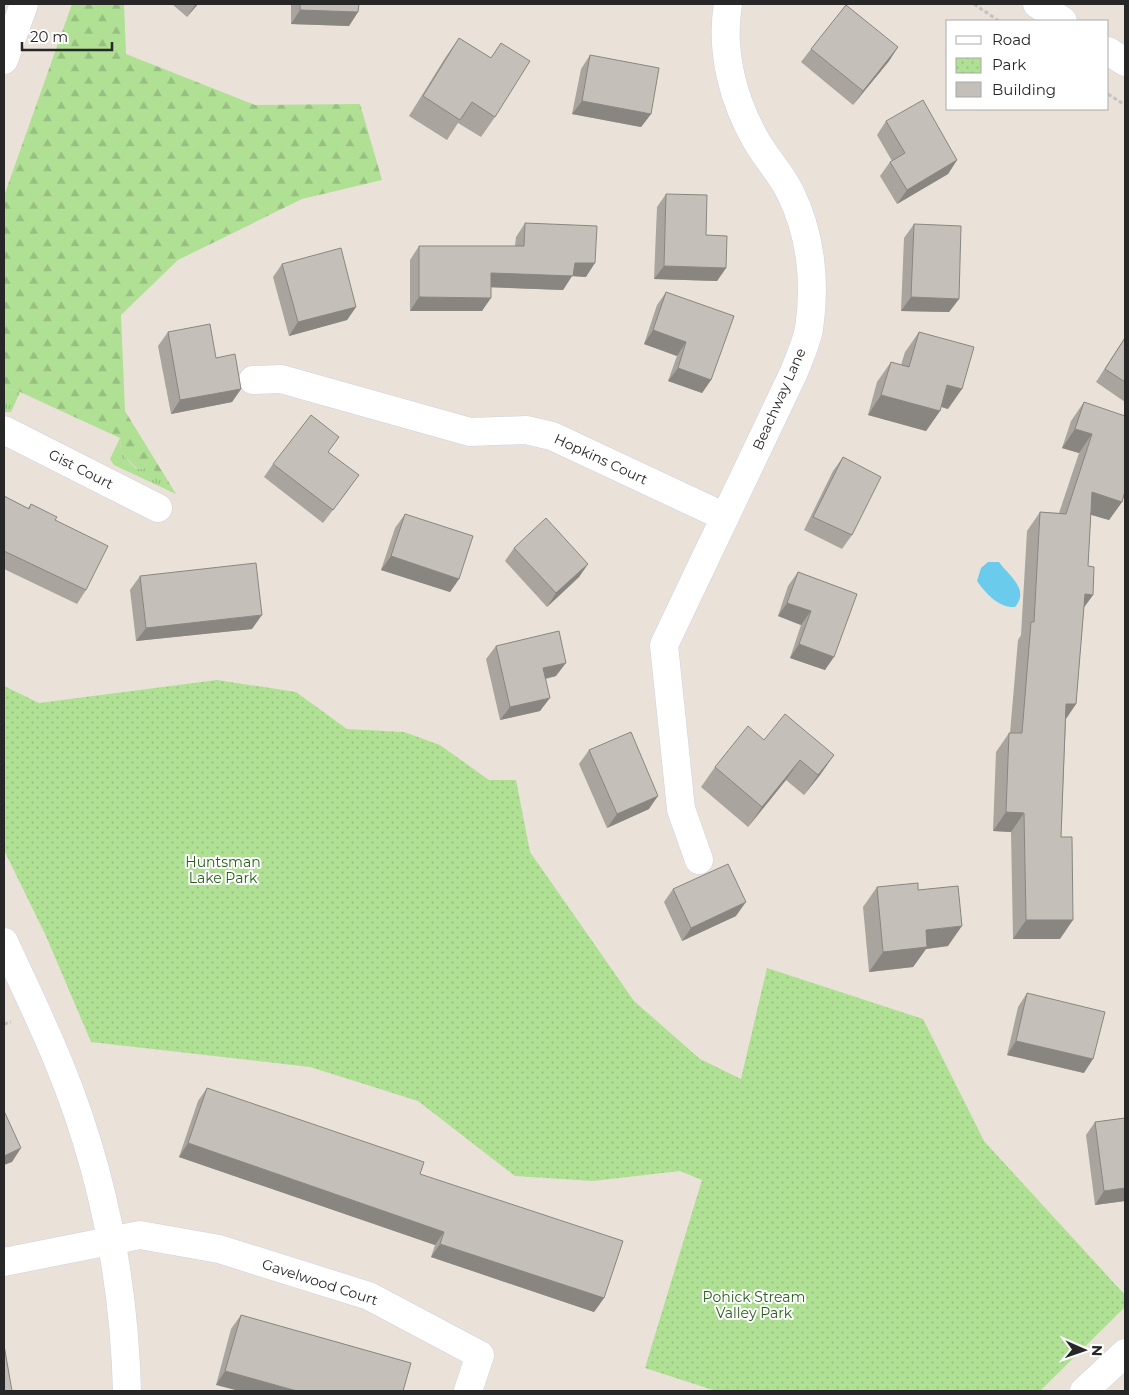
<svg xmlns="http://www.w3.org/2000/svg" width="1129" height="1395" font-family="Montserrat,sans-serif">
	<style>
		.grass { fill: url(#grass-tufts) }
		.forest { fill: url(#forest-firs) }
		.park { fill: url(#park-dots) }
		.water { fill: #6bcbec }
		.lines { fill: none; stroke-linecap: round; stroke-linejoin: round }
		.minor-casing { stroke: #cdd1e0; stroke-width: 29 }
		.path { stroke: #c3c3c3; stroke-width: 3; stroke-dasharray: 4 2.5; stroke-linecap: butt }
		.minor { stroke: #fff; stroke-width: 28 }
		.wall { fill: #a9a49e }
		.shaded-wall { fill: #898681 }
		.building { fill: #c4bfb8; stroke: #898681 }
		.labels { text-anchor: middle; stroke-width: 4; stroke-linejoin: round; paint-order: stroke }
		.street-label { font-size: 14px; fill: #272727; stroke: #fff }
		.park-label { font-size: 14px; fill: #29611a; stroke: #fff }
	</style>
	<defs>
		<pattern id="grass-tufts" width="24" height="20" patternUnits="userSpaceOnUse" patternTransform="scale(1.25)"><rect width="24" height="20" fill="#afe094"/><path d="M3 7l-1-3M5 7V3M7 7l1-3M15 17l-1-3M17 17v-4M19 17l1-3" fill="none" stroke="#97c080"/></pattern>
		<pattern id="forest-firs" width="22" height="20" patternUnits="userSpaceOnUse" patternTransform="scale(1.25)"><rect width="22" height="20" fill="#afe094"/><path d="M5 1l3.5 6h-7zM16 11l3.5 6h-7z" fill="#97c080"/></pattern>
		<pattern id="park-dots" width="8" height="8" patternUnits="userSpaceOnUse" patternTransform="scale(1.25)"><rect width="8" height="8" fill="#afe094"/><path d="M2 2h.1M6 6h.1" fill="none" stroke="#97c080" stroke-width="1.8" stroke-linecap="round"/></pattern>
	</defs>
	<rect width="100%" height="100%" fill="#eae2d8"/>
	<g class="grass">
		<path d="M4,388L20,392L11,412H4Z"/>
		<path d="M120,438L121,452L136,469L152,467L176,494L114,465L110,459Z"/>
	</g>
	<path class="forest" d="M72,4H124L126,54L255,105L360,104L382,180L302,199L178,260L121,315L125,411L176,494L152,468L137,469L121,452L120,438L20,392L4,388V196Z"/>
	<path class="park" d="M217,680L296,692L347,729L404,732L440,745L489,780H516L530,852L634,1001L700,1059L741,1079L767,968L923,1019L984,1141L1125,1295V1307L1040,1391H716L645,1368L702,1180L680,1171L593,1181L515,1176L418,1101L310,1067L91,1042L46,936L4,850V686L39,703Z"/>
	<path class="water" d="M988,562H999C1009,576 1030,589 1015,607C999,608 986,594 977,581L981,568Z"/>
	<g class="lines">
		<defs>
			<g id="minor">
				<path d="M1037,4L1063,21"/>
				<path d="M1108,51L1125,62"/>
				<path d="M4,60L24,4"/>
				<path d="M253,380L281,379L470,432L526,430L552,436L725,517"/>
				<path d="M4,430L158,508"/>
				<path d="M699,860L681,809L664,645L794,372C799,359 806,344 809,329C816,283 811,234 790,192C781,174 767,159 757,142C733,101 720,51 728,4"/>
				<path d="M4,942C23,983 43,1024 60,1066C102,1169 124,1280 127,1391"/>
				<path d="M4,1262L140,1235L219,1249L369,1296L480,1355L468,1391"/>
				<path d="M1084,1391L1125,1353"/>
			</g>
		</defs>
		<use href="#minor" class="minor-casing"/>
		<g class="path">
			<path d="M974,4L999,21"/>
			<path d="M1108,94L1125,105"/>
			<path d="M4,1024L11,1022"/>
		</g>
		<use href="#minor" class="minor"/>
	</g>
	<g class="wall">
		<path d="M172,4H198L187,17Z"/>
		<path d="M291,4H359L358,12L349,26L291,24Z"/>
		<path d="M459,38L491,58L501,43L495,117L481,137L458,123L447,140L409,116L445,58Z"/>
		<path d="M898,47L889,61L853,105L801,62L811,49Z"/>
		<path d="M590,55L651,114L641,127L572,114L581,69Z"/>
		<path d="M886,121L957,160L948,174L897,204L880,176L890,162L892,161L877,135Z"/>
		<path d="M666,194L706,235L726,268L717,281L654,279L657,207Z"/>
		<path d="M525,223L586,277L572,276L563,290L491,287L482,311H410V260L419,246H515L516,237Z"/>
		<path d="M914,224L959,299L949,312L901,311L904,238Z"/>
		<path d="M282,264L356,307L347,320L289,336L273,277Z"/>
		<path d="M666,292L711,380L702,393L668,381L677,356L644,344L657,305Z"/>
		<path d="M168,332L216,358L241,389L232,402L171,414L158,346Z"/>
		<path d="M919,332L948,409L941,407L940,411L926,431L868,415L877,382L891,362L901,365L905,352Z"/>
		<path d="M1125,337V402L1096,382Z"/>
		<path d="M1084,402L1122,502L1109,520L1091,515L1088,566L1093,595L1084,607L1076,704L1066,719L1061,837L1060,939H1013L1011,832L993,831L996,752L1009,733H1010L1018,640L1021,635L1027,531L1040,512L1059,513L1079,453L1062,448L1071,421Z"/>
		<path d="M329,452L349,489L323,523L264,477L273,464Z"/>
		<path d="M843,457L852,535L842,549L804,530L833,471Z"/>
		<path d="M4,496L28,508L31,504L55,520L86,590L77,604L4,569Z"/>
		<path d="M405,514L459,579L450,592L381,570L395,528Z"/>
		<path d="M514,548L588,564L579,577L547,607L505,561Z"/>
		<path d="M798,572L857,594L825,670L790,658L801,625L778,616L788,586Z"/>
		<path d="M140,576L252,629L136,641L130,590Z"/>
		<path d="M496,646L556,676L546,679L540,711L500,720L486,659Z"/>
		<path d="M764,740L834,755L820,775L804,795L786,780L748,827L701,787L715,767Z"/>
		<path d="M589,750L649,809L607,828L579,764Z"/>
		<path d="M877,887L918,890L948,946L926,949L913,967L869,972L863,907Z"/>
		<path d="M673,889L736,916L682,941L664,902Z"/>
		<path d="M1027,993L1084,1073L1007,1055L1018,1007Z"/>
		<path d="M207,1088L420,1174L604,1298L594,1312L431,1257L435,1245L179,1157L198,1101Z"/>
		<path d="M1125,1118V1201L1095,1205L1086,1135L1095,1122Z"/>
		<path d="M241,1315L411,1363L216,1385L231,1329Z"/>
	</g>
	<g class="shaded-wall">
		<path d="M196,4H198L187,17Z"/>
		<path d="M300,10L358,12L349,26L291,24Z"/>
		<path d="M898,47L889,61L853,105L863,91Z"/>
		<path d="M582,101L651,114L641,127L572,114Z"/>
		<path d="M957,160L948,174L897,204L907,190Z"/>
		<path d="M575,263H595L586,277L572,276L563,290L482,287L491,273Z"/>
		<path d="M664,266L726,268L717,281L654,279Z"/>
		<path d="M419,297L491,298L482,311H410Z"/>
		<path d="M911,297L959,299L949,312L901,311Z"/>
		<path d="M356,307L347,320L289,336L298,322Z"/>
		<path d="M653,330L686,342L677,356L644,344Z"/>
		<path d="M678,368L711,380L702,393L668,381Z"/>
		<path d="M947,385L962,389L948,409L933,404Z"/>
		<path d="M241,389L232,402L171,414L180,400Z"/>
		<path d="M881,395L940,411L926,431L868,415Z"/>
		<path d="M1075,429L1092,434L1079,453L1062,448Z"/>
		<path d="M1092,492L1122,502L1109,520L1079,511Z"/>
		<path d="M391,556L459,579L450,592L381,570Z"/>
		<path d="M588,564L579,577L547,607L556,593Z"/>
		<path d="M1085,594L1093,595L1080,613Z"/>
		<path d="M787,603L811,611L801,625L778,616Z"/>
		<path d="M262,615L252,629L136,641L146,628Z"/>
		<path d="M799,644L834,657L825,670L790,658Z"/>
		<path d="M566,663L556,676L534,681L543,668Z"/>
		<path d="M550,698L540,711L500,720L510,707Z"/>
		<path d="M1066,704H1076L1063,723Z"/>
		<path d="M834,755L820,775L804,795L818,775Z"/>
		<path d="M800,760L786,780L748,827L762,807Z"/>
		<path d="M658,796L649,809L607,828L617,814Z"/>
		<path d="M1006,812L1024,813L1011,832L993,831Z"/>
		<path d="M746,902L736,916L682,941L691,928Z"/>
		<path d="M1026,920H1073L1060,939H1013Z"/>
		<path d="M962,926L948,946L926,949L913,967L869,972L883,952L926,930Z"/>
		<path d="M1016,1041L1093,1059L1084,1073L1007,1055Z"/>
		<path d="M188,1143L444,1232L435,1245L179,1157Z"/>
		<path d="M21,1148L12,1162L4,1165V1156Z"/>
		<path d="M1125,1188V1201L1095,1205L1104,1191Z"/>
		<path d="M440,1244L604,1298L594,1312L431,1257Z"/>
		<path d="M225,1371L297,1391H239L216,1385Z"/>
	</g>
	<g class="building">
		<path d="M300,4H359L358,12L300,10Z"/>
		<path d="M846,5L898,47L863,91L811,49Z"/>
		<path d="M459,38L491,58L501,43L530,61L495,117L472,102L460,120L423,96Z"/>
		<path d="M590,55L659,68L651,114L582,101Z"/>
		<path d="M923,100L957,160L907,190L890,162L905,153L886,121Z"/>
		<path d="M666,194L707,195L706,235L727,236L726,268L664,266Z"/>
		<path d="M525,223L597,226L595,263H575L573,276L491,273V298L419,297V246H524Z"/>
		<path d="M914,224L961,226L959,299L911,297Z"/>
		<path d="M341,248L356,307L298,322L282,264Z"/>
		<path d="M666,292L734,316L711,380L678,368L686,342L653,330Z"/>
		<path d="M210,324L216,358L235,354L241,389L180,400L168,332Z"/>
		<path d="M919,332L974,347L962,389L947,385L940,411L881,395L891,362L909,367Z"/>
		<path d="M1125,338V382L1105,369Z"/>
		<path d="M1084,402L1125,416V491L1122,502L1092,492L1088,566L1094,567L1093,595L1085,594L1076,704H1066L1061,837H1072L1073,920H1026L1024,813L1006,812L1009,733H1022L1031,622H1034L1040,512L1066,514L1092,434L1075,429Z"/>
		<path d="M311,415L339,437L328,452L359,475L333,510L273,464Z"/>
		<path d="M843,457L881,477L852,535L813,517Z"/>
		<path d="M4,496L29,509L31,504L57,517L55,520L108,546L86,590L4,551Z"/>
		<path d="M405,514L473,536L459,579L391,556Z"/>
		<path d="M546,518L588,564L556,593L514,548Z"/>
		<path d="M256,563L262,615L146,628L140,576Z"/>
		<path d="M798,572L857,594L834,657L799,644L811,611L787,603Z"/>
		<path d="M559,631L566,663L543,668L550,698L510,707L496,646Z"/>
		<path d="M785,714L834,755L818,775L800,760L762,807L715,767L748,726L764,740Z"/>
		<path d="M631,732L658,796L617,814L589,750Z"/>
		<path d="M728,864L746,902L691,928L673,889Z"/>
		<path d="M918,883V890L958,886L962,926L926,930L927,947L883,952L877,887Z"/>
		<path d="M1027,993L1105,1012L1093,1059L1016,1041Z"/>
		<path d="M207,1088L424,1162L420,1174L623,1241L604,1298L440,1244L444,1232L188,1143Z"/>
		<path d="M4,1111L21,1148L4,1156Z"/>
		<path d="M1125,1118V1188L1104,1191L1095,1122Z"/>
		<path d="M241,1315L411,1363L403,1391H297L225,1371Z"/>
		<path d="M4,1345L12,1391H4Z"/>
	</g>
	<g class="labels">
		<g class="street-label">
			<text transform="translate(779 399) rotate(-66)" y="5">Beachway Lane</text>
			<text transform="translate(601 459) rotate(25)" y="5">Hopkins Court</text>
			<text transform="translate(81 469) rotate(27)" y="5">Gist Court</text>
			<text transform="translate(320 1282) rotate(18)" y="5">Gavelwood Court</text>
		</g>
		<g class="park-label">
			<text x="223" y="867">Huntsman<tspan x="223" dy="16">Lake Park</tspan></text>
			<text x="754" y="1302">Pohick Stream<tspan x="754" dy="16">Valley Park</tspan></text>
		</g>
	</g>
	<rect width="1129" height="1395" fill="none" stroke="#272727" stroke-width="10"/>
	<rect x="946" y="20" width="162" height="90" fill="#ffffff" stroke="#a9a9a9"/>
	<rect x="956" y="36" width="25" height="8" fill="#ffffff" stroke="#a9a9a9"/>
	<text x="992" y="45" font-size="15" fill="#272727">Road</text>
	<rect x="956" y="58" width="25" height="15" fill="url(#park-dots)" stroke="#a9a9a9"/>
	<text x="992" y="70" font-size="15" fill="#272727">Park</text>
	<rect x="956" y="82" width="25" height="15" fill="#c4bfb8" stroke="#a9a9a9"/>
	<text x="992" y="95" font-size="15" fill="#272727">Building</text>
	<g transform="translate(1084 1350) rotate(92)" stroke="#ffffff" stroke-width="4" paint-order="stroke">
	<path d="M0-4L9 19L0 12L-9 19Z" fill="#272727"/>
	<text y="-8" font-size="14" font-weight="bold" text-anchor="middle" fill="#272727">N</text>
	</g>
	<path d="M22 42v8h90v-8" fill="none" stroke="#272727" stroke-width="2.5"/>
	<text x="30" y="42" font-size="15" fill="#272727" stroke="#ffffff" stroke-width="4" paint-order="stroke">20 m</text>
</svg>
